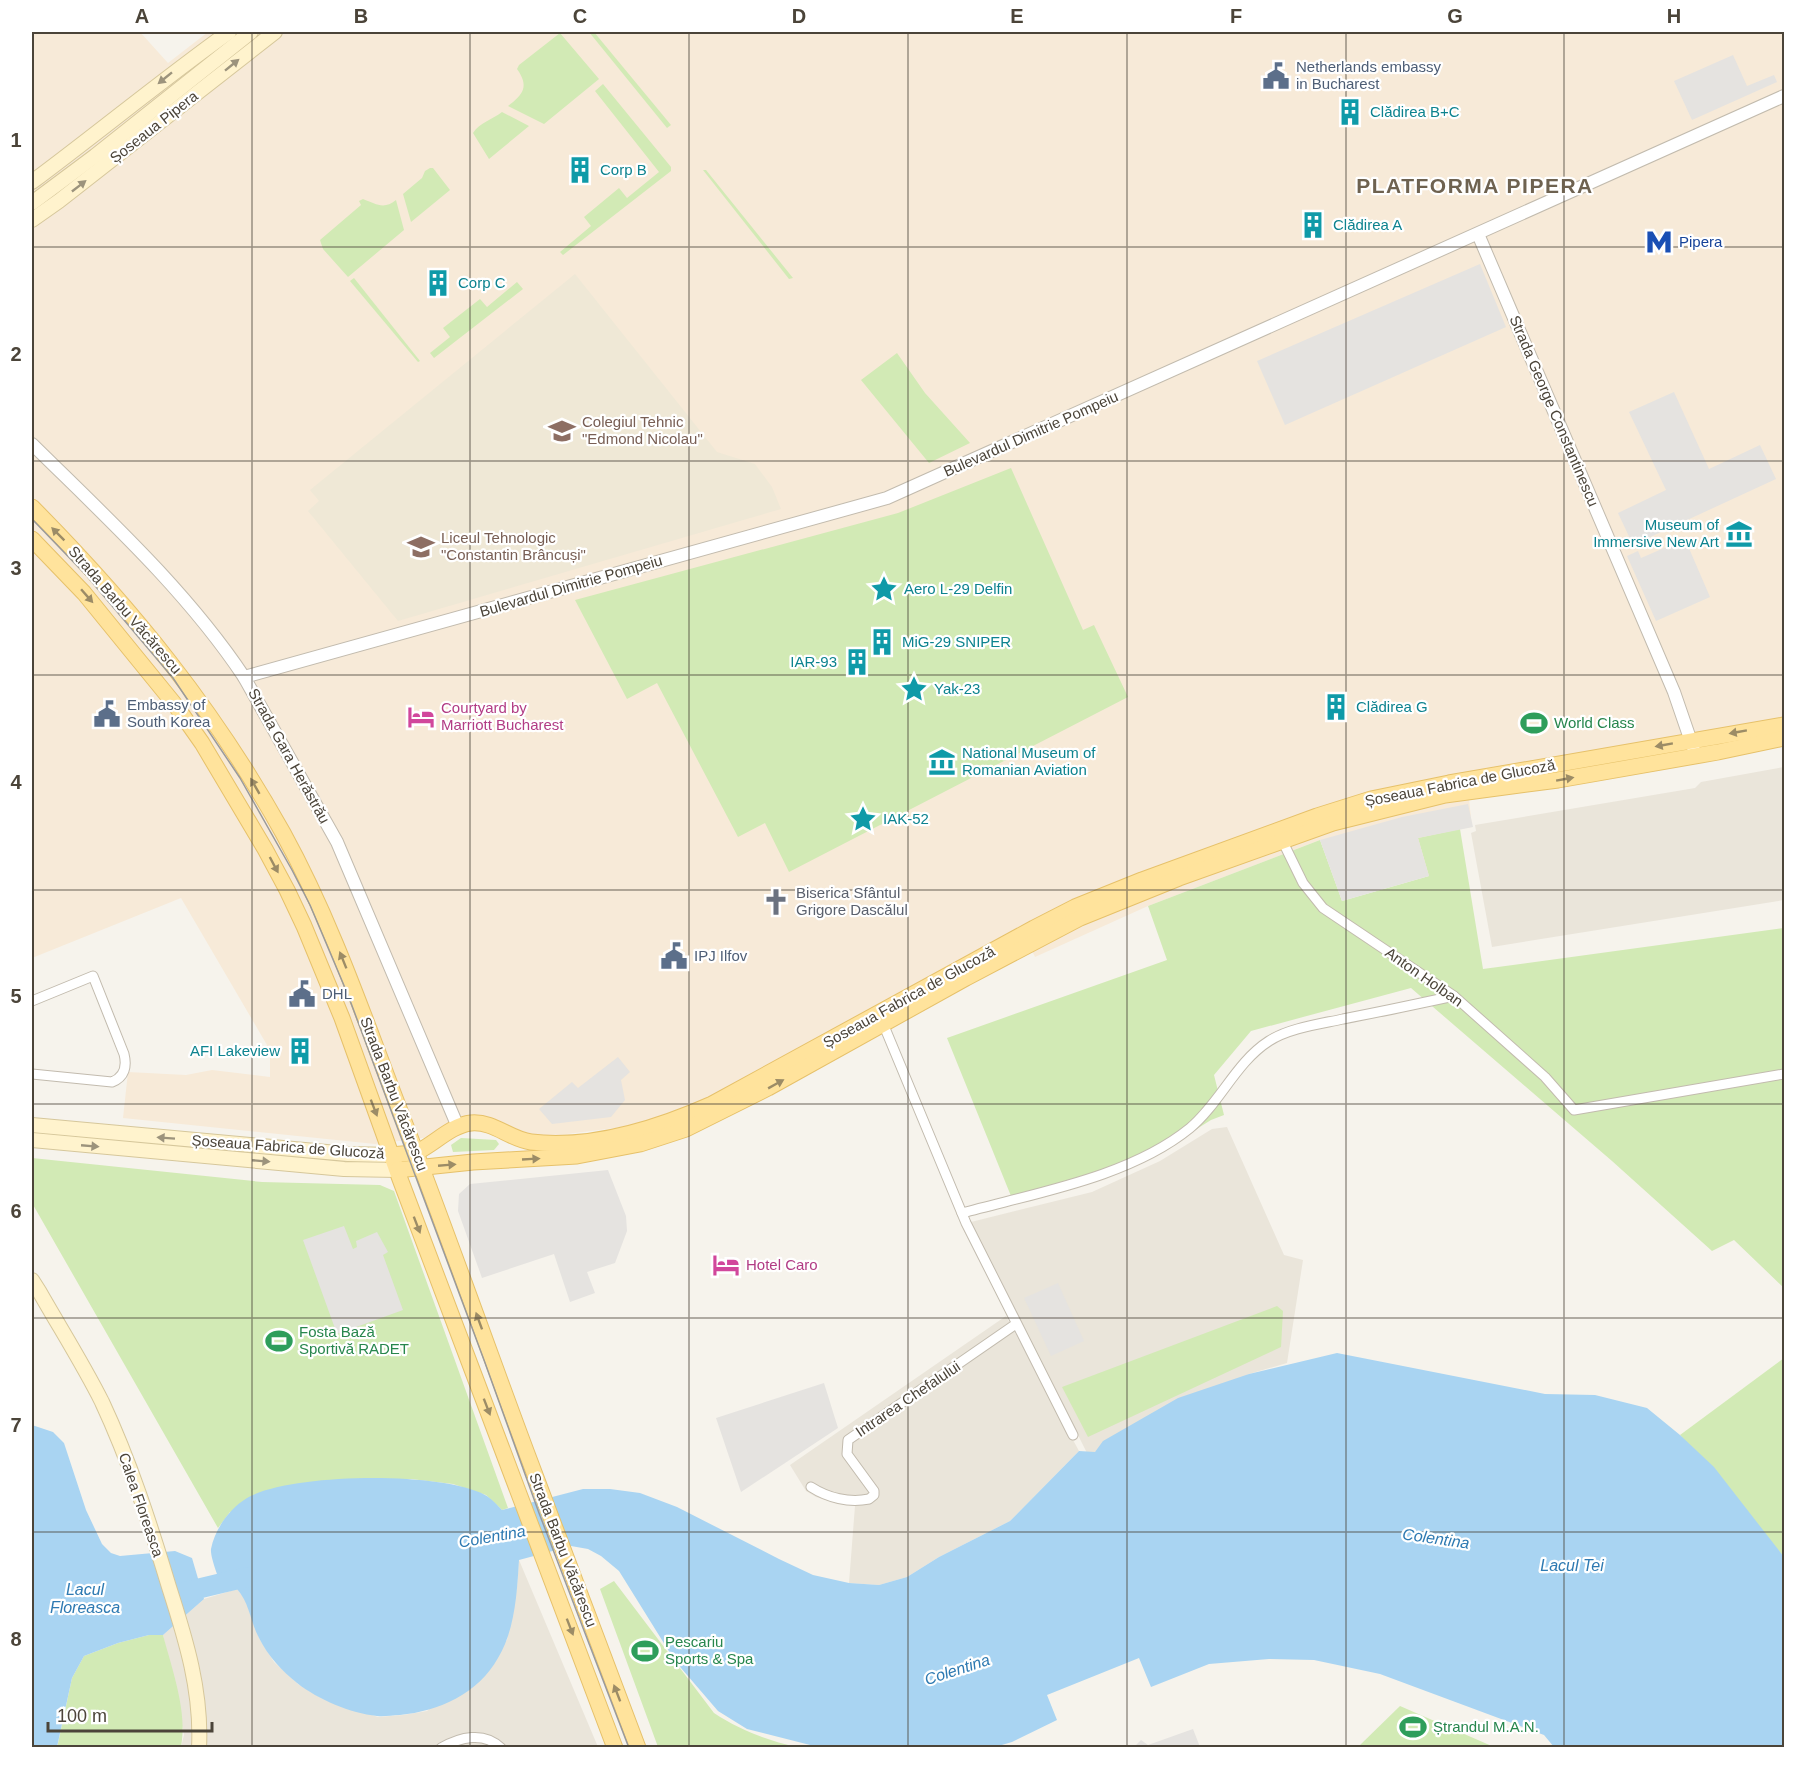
<svg xmlns="http://www.w3.org/2000/svg" width="1816" height="1779" font-family="Arial,sans-serif">
	<style>
		.residential { fill: #eae5da }
		.commercial { fill: #f7ead8 }
		.education { fill: #efe8d6 }
		.green { fill: #d2eab5 }
		.parking { fill: #e5e3e0 }
		.water { fill: #a9d4f2 }
		.lines { fill: none; stroke-linecap: round; stroke-linejoin: round }
		.river { stroke: #a9d4f2; stroke-width: 20 }
		.minor-casing { stroke: #c2bbae; stroke-width: 11 }
		.tertiary-casing { stroke: #c2bbae; stroke-width: 14 }
		.secondary-casing { stroke: #d6c79b; stroke-width: 16 }
		.primary-casing { stroke: #e6c16a; stroke-width: 17 }
		.minor { stroke: #fff; stroke-width: 9 }
		.tertiary { stroke: #fff; stroke-width: 12 }
		.secondary { stroke: #fff3cd; stroke-width: 14 }
		.primary { stroke: #ffe39c; stroke-width: 15 }
		.tram { stroke: #9a9a9a; stroke-width: 1.5 }
		.oneway { fill: #9c937c }
		.oneway2 { fill: #9c8c66 }
		.grid { fill: none; stroke: #4b4439; stroke-width: 1.5; stroke-opacity: 0.55 }
		.labels { text-anchor: middle; stroke-width: 4.5; stroke-linejoin: round; paint-order: stroke }
		.service-label { font-size: 15px; fill: #4e5e75; stroke: #fff; text-anchor: start }
		.culture-label { font-size: 15px; fill: #0d838f; stroke: #fff; text-anchor: start }
		.street-label { font-size: 15px; fill: #4b4439; stroke: #fff }
		.transit-label { font-size: 15px; fill: #164399; stroke: #fff; text-anchor: start }
		.education-label { font-size: 15px; fill: #785e54; stroke: #fff; text-anchor: start }
		.hotel-label { font-size: 15px; fill: #b23c85; stroke: #fff; text-anchor: start }
		.leisure-label { font-size: 15px; fill: #27864d; stroke: #fff; text-anchor: start }
		.worship-label { font-size: 15px; fill: #5b616d; stroke: #fff; text-anchor: start }
		.water-label { font-size: 16px; font-style: italic; fill: #2e7ab2; stroke: #fff }
		.district-label { font-size: 21px; font-weight: bold; letter-spacing: 1.5px; fill: #6e6250; stroke: #fff }
		.neatline { fill: none; stroke: #4b4439; stroke-width: 2 }
		.grid-label { font-size: 20px; text-anchor: middle; font-weight: bold; fill: #4b4439 }
	</style>
	<rect width="100%" height="100%" fill="#f6f3ec"/>
	<g class="residential">
		<path d="M1784,767V900L1492,947L1471,833L1476,831L1475,825L1695,788L1701,782Z"/>
		<path d="M1227,1127L1284,1255L1303,1260L1287,1363L1249,1374L1095,1452L1087,1453L971,1222L1092,1192L1160,1161L1212,1129Z"/>
		<path d="M1006,1316L1079,1451L1010,1521L939,1557L907,1577L879,1585L849,1583L855,1506L836,1503L816,1497L806,1491L790,1465Z"/>
		<path d="M519,1560L598,1747H181L184,1735L163,1635L204,1599L237,1589L245,1599L259,1638L274,1662L298,1684L321,1698L378,1717L403,1715L427,1711L507,1640L517,1587Z"/>
	</g>
	<path class="commercial" d="M32,32H140L168,63L208,32H1784V730L1468,790L1472,827L1460,829L1429,876L1320,840L1148,906L1035,957L1022,930L723,1095L647,1124L535,1138L505,1123L470,1118L430,1137L375,1144L123,1118L128,1072L186,1075L212,1070L270,1077V1054L267,1045L181,898L32,958Z"/>
	<path class="education" d="M575,274L717,452L755,464L772,487L781,509L398,621L308,511L319,501L310,490Z"/>
	<g class="green">
		<path d="M589,32H594L671,125L667,128Z"/>
		<path d="M560,33L599,79L544,124L508,106C524,94 529,86 517,69L519,65Z"/>
		<path d="M603,84L671,167V171L563,255L560,252L591,226L584,217L619,188L627,198L659,172L595,91Z"/>
		<path d="M502,112L529,126L489,159L473,133C480,122 492,120 502,112Z"/>
		<path d="M430,168H433L450,190L411,222L403,194L422,178L425,171Z"/>
		<path d="M703,170H706L793,278L789,279Z"/>
		<path d="M363,199C376,204 384,210 396,200L404,230L348,277L323,249L320,240L361,205L359,201Z"/>
		<path d="M354,278L358,283L420,361L418,362L350,281Z"/>
		<path d="M517,282L523,289L434,358L430,353L450,337L443,328L480,299L487,307Z"/>
		<path d="M897,353L925,393L970,443L929,463L861,380Z"/>
		<path d="M1011,468L1083,630L1094,625L1128,697L789,872L765,823L738,837L657,683L627,699L575,600L898,513Z"/>
		<path d="M1460,829L1483,969L1784,928V1288L1734,1240L1712,1251L1612,1161L1411,988L1251,1031L1214,1075L1224,1115L1211,1120L1155,1155L1116,1174L1013,1201L947,1038L1167,960L1148,906L1320,840L1342,901L1429,876L1418,838Z"/>
		<path d="M461,1138L496,1140L499,1144L494,1150L453,1152L451,1145Z"/>
		<path d="M32,1158L262,1182L380,1185L394,1191L508,1508L502,1510L486,1495L453,1484L411,1479L360,1480L230,1512L218,1528L32,1203Z"/>
		<path d="M1277,1306L1283,1311L1281,1347L1088,1437L1062,1387Z"/>
		<path d="M1784,1358V1557L1680,1435Z"/>
		<path d="M614,1581L714,1713C740,1730 766,1740 796,1747H658L600,1589Z"/>
		<path d="M149,1635H163C172,1669 188,1713 181,1747L57,1748L72,1678L84,1656L118,1643Z"/>
		<path d="M1400,1706L1494,1747H1358Z"/>
	</g>
	<g class="parking">
		<path d="M1733,55L1747,86L1774,75L1777,82L1692,120L1674,81Z"/>
		<path d="M1480,264L1506,327L1285,425L1257,361Z"/>
		<path d="M1674,392L1709,469L1760,445L1776,479L1633,545L1618,513L1666,490L1629,412Z"/>
		<path d="M1685,539L1710,597L1656,621L1627,556L1638,551L1641,558Z"/>
		<path d="M1468,804L1473,827L1418,838L1429,876L1342,901L1320,840L1402,817Z"/>
		<path d="M618,1057L630,1072L621,1080L625,1100L611,1117L552,1124L539,1109L572,1082L578,1088Z"/>
		<path d="M608,1170L626,1216L627,1231L615,1263L587,1272L595,1293L570,1302L554,1254L482,1278L458,1211L459,1194L470,1184Z"/>
		<path d="M344,1226L353,1249L357,1247L356,1241L377,1232L388,1252L383,1255L403,1310L337,1334L303,1240Z"/>
		<path d="M1058,1283L1084,1341L1051,1356L1024,1298Z"/>
		<path d="M824,1383L838,1428L741,1492L716,1418Z"/>
		<path d="M1193,1729L1200,1747H1134L1141,1740L1148,1745Z"/>
	</g>
	<g class="water">
		<path d="M1337,1353L1545,1394L1595,1395L1647,1408L1680,1435L1714,1467L1784,1557V1747H1554L1544,1735L1380,1674L1314,1660L1269,1659L1209,1664L1151,1687L1139,1658L1047,1695L1057,1720L1012,1742L995,1747H818L747,1729L718,1711L675,1661L619,1571L601,1556L588,1549L571,1546L519,1560C517,1593 515,1630 498,1658C478,1694 439,1711 400,1715C392,1715 384,1717 377,1716C350,1713 319,1700 297,1683C282,1671 268,1656 259,1638C250,1621 250,1604 237,1589L224,1592C220,1582 210,1558 211,1549C215,1529 229,1509 247,1498C290,1473 441,1471 485,1495C491,1498 497,1505 502,1510L583,1489H610L640,1493L677,1507L779,1559L813,1575L849,1583L879,1585L907,1577L939,1557L1010,1521L1079,1451L1095,1452L1103,1441L1178,1398L1249,1374Z"/>
		<path d="M32,1425L53,1432L64,1443L86,1510L102,1544L111,1553L120,1556L175,1551L192,1558L204,1599L163,1635H149L118,1643L84,1656L72,1678L57,1747L32,1748Z"/>
	</g>
	<g class="lines">
		<path class="river" d="M176,1594L247,1577"/>
		<defs>
			<g id="minor">
				<path d="M1282,840L1303,883L1323,908L1454,996L1545,1077L1574,1110L1784,1074"/>
				<path d="M32,1001L93,976L124,1054C127,1066 125,1077 112,1082L32,1074"/>
				<path d="M882,1021L966,1223L1073,1435"/>
				<path d="M962,1213C1035,1193 1130,1177 1190,1128C1220,1103 1236,1062 1269,1041C1289,1028 1320,1024 1343,1019C1380,1012 1417,1004 1454,996"/>
				<path d="M811,1487C828,1498 849,1503 869,1499L874,1495V1491L847,1454L848,1440L1016,1324"/>
				<path d="M441,1748C460,1737 484,1731 501,1748"/>
			</g>
			<g id="tertiary">
				<path d="M1478,234L1674,692L1696,756"/>
				<path d="M32,444C106,517 186,590 244,677L337,842L458,1127"/>
				<path d="M244,677L887,498L1784,96"/>
			</g>
			<g id="secondary">
				<path d="M32,182C98,133 162,80 229,32"/>
				<path d="M32,203L95,156L251,32"/>
				<path d="M32,220L59,201L275,32"/>
				<path d="M32,1125L348,1154L392,1155"/>
				<path d="M32,1140L344,1169L397,1170"/>
				<path d="M32,1280L39,1291C60,1328 83,1364 102,1402C130,1462 150,1524 169,1587C186,1640 202,1692 199,1748"/>
			</g>
			<g id="primary">
				<path d="M32,507C132,608 214,709 283,833C334,926 367,1026 405,1124C448,1235 487,1347 529,1459C565,1556 602,1651 638,1748"/>
				<path d="M32,539L84,593L176,706L202,743L265,849L287,890L304,926L342,1018L400,1179L615,1748"/>
				<path d="M392,1155C400,1154 411,1154 419,1151C435,1143 452,1125 471,1123C494,1121 509,1139 531,1142C591,1149 658,1128 712,1104L1034,928L1075,907L1142,880L1317,816L1371,799L1449,783L1784,725"/>
				<path d="M397,1170L473,1162L577,1156L640,1144L686,1129L768,1088L966,978L1080,918L1179,878L1333,823L1445,795L1558,780L1718,752L1784,738"/>
			</g>
		</defs>
		<use href="#minor" class="minor-casing"/>
		<use href="#tertiary" class="tertiary-casing"/>
		<use href="#secondary" class="secondary-casing"/>
		<use href="#primary" class="primary-casing"/>
		<use href="#minor" class="minor"/>
		<use href="#tertiary" class="tertiary"/>
		<use href="#secondary" class="secondary"/>
		<use href="#primary" class="primary"/>
		<path class="tram" d="M32,519L86,575L173,678L240,778L292,870L310,905L348,995L484,1360L539,1513L629,1748"/>
	</g>
	<defs><path id="oneway-solid" d="M-6-.8H1V-3.2L6.5 0L1 3.2V.8H-6Z" transform="scale(1.5)"/></defs>
	<g class="oneway">
		<use href="#oneway-solid" transform="translate(232 65) rotate(-39)"/>
		<use href="#oneway-solid" transform="translate(165 78) rotate(141)"/>
		<use href="#oneway-solid" transform="translate(79 186) rotate(-38)"/>
		<use href="#oneway-solid" transform="translate(166 1138) rotate(-176)"/>
		<use href="#oneway-solid" transform="translate(90 1146) rotate(5)"/>
		<use href="#oneway-solid" transform="translate(261 1161) rotate(5)"/>
	</g>
	<g class="oneway2">
		<use href="#oneway-solid" transform="translate(58 534) rotate(-135)"/>
		<use href="#oneway-solid" transform="translate(87 596) rotate(49)"/>
		<use href="#oneway-solid" transform="translate(1738 732) rotate(170)"/>
		<use href="#oneway-solid" transform="translate(1664 745) rotate(170)"/>
		<use href="#oneway-solid" transform="translate(1565 779) rotate(-10)"/>
		<use href="#oneway-solid" transform="translate(255 786) rotate(-120)"/>
		<use href="#oneway-solid" transform="translate(274 865) rotate(62)"/>
		<use href="#oneway-solid" transform="translate(343 960) rotate(-112)"/>
		<use href="#oneway-solid" transform="translate(776 1084) rotate(-29)"/>
		<use href="#oneway-solid" transform="translate(374 1108) rotate(69)"/>
		<use href="#oneway-solid" transform="translate(531 1159) rotate(-3)"/>
		<use href="#oneway-solid" transform="translate(447 1165) rotate(-5)"/>
		<use href="#oneway-solid" transform="translate(417 1225) rotate(69)"/>
		<use href="#oneway-solid" transform="translate(479 1321) rotate(-110)"/>
		<use href="#oneway-solid" transform="translate(487 1407) rotate(69)"/>
		<use href="#oneway-solid" transform="translate(570 1627) rotate(69)"/>
		<use href="#oneway-solid" transform="translate(617 1693) rotate(-111)"/>
	</g>
	<path class="grid" d="M252,32V1748M470,32V1748M689,32V1748M908,32V1748M1127,32V1748M1346,32V1748M1564,32V1748M32,247H1784M32,461H1784M32,675H1784M32,890H1784M32,1104H1784M32,1318H1784M32,1532H1784"/>
	<defs>
		<symbol id="civic-bare" viewBox="-9 -9 18 18"><path d="M-.6-6.5H3V-4.5H.6V-3L4-1V1h2V6H-6V1h2V-1L-.6-3ZM-1.2 2.5V6h2.4V2.5Z" fill="#5c6f8a" stroke="#fff" stroke-width="2.5" paint-order="stroke"/></symbol>
		<symbol id="building-bare" viewBox="-9 -9 18 18"><path d="M-4-6H4V6H1V3H-1V6H-4ZM-2.5-4.3h1.7v1.8h-1.7ZM.8-4.3h1.7v1.8H.8ZM-2.5-1h1.7V.8h-1.7ZM.8-1h1.7V.8H.8Z" fill="#0f9aa8" stroke="#fff" stroke-width="2.5" paint-order="stroke"/></symbol>
		<symbol id="metro-bare" viewBox="-9 -9 18 18"><path d="M-5.5 5V-5H-3L0 0L3-5H5.5V5H3V-.5L0 4L-3-.5V5Z" fill="#1a4fb4" stroke="#fff" stroke-width="2.5" paint-order="stroke"/></symbol>
		<symbol id="school-bare" viewBox="-9 -9 18 18"><path d="M0-5L7-2L0 1L-7-2ZM-4 1L0 2.5L4 1V4Q0 6-4 4Z" fill="#8d6e63" stroke="#fff" stroke-width="2.5" paint-order="stroke"/></symbol>
		<symbol id="museum-bare" viewBox="-9 -9 18 18"><path d="M0-6L6-3V-2H-6V-3ZM-5-1h2V3h-2ZM-1-1h2V3h-2ZM3-1h2V3H3ZM-6 4H6V6H-6Z" fill="#0f9aa8" stroke="#fff" stroke-width="2.5" paint-order="stroke"/></symbol>
		<symbol id="sight-bare" viewBox="-9 -9 18 18"><path d="M0-6L1.8-2.2L6-1.7L2.9 1.2L3.7 5.4L0 3.3L-3.7 5.4L-2.9 1.2L-6-1.7L-1.8-2.2Z" fill="#0f9aa8" stroke="#fff" stroke-width="2.5" paint-order="stroke"/></symbol>
		<symbol id="hotel-bare" viewBox="-9 -9 18 18"><path d="M-6-4.5h1.5V1H6V5H4.5V3h-9V5H-6ZM-4 0a1.8 1.8 0 1 1 3.6 0ZM.5 0V-2.5h3Q6-2.5 6 0Z" fill="#d1479c" stroke="#fff" stroke-width="2.5" paint-order="stroke"/></symbol>
		<symbol id="stadium-bare" viewBox="-9 -9 18 18"><path d="M0-5a6.5 5 0 1 0 0 10a6.5 5 0 1 0 0-10ZM-3.5-1.8h7v3.6h-7Z" fill="#2e9e5b" stroke="#fff" stroke-width="2.5" paint-order="stroke"/></symbol>
		<symbol id="church-bare" viewBox="-9 -9 18 18"><path d="M-1.2-6h2.4v3.5h3.3v2.4h-3.3V6h-2.4V-.1h-3.3v-2.4h3.3Z" fill="#6b7280" stroke="#fff" stroke-width="2.5" paint-order="stroke"/></symbol>
	</defs>
	<g fill-rule="evenodd">
		<use href="#civic-bare" x="1257" y="57" width="38" height="38"/>
		<use href="#building-bare" x="1331" y="93" width="38" height="38"/>
		<use href="#building-bare" x="561" y="151" width="38" height="38"/>
		<use href="#building-bare" x="1294" y="206" width="38" height="38"/>
		<use href="#metro-bare" x="1640" y="223" width="38" height="38"/>
		<use href="#building-bare" x="419" y="264" width="38" height="38"/>
		<use href="#school-bare" x="543" y="412" width="38" height="38"/>
		<use href="#museum-bare" x="1720" y="515" width="38" height="38"/>
		<use href="#school-bare" x="402" y="528" width="38" height="38"/>
		<use href="#sight-bare" x="865" y="570" width="38" height="38"/>
		<use href="#building-bare" x="863" y="623" width="38" height="38"/>
		<use href="#building-bare" x="838" y="643" width="38" height="38"/>
		<use href="#sight-bare" x="895" y="670" width="38" height="38"/>
		<use href="#building-bare" x="1317" y="688" width="38" height="38"/>
		<use href="#civic-bare" x="88" y="695" width="38" height="38"/>
		<use href="#hotel-bare" x="402" y="698" width="38" height="38"/>
		<use href="#stadium-bare" x="1515" y="704" width="38" height="38"/>
		<use href="#museum-bare" x="923" y="743" width="38" height="38"/>
		<use href="#sight-bare" x="844" y="800" width="38" height="38"/>
		<use href="#church-bare" x="757" y="883" width="38" height="38"/>
		<use href="#civic-bare" x="655" y="937" width="38" height="38"/>
		<use href="#civic-bare" x="283" y="975" width="38" height="38"/>
		<use href="#building-bare" x="281" y="1032" width="38" height="38"/>
		<use href="#hotel-bare" x="707" y="1246" width="38" height="38"/>
		<use href="#stadium-bare" x="260" y="1322" width="38" height="38"/>
		<use href="#stadium-bare" x="626" y="1632" width="38" height="38"/>
		<use href="#stadium-bare" x="1394" y="1708" width="38" height="38"/>
	</g>
	<g class="labels">
		<g class="service-label">
			<text x="1296" y="72">Netherlands embassy<tspan x="1296" dy="17">in Bucharest</tspan></text>
			<text x="127" y="710">Embassy of<tspan x="127" dy="17">South Korea</tspan></text>
			<text x="694" y="961">IPJ Ilfov</text>
			<text x="322" y="999">DHL</text>
		</g>
		<g class="culture-label">
			<text x="1370" y="117">Clădirea B+C</text>
			<text x="600" y="175">Corp B</text>
			<text x="1333" y="230">Clădirea A</text>
			<text x="458" y="288">Corp C</text>
			<text x="1719" y="530" text-anchor="end">Museum of<tspan x="1719" dy="17">Immersive New Art</tspan></text>
			<text x="904" y="594">Aero L-29 Delfin</text>
			<text x="902" y="647">MiG-29 SNIPER</text>
			<text x="837" y="667" text-anchor="end">IAR-93</text>
			<text x="934" y="694">Yak-23</text>
			<text x="1356" y="712">Clădirea G</text>
			<text x="962" y="758">National Museum of<tspan x="962" dy="17">Romanian Aviation</tspan></text>
			<text x="883" y="824">IAK-52</text>
			<text x="280" y="1056" text-anchor="end">AFI Lakeview</text>
		</g>
		<g class="street-label">
			<text transform="translate(154 127) rotate(-38)" y="5">Șoseaua Pipera</text>
			<text transform="translate(1554 411) rotate(67)" y="5">Strada George Constantinescu</text>
			<text transform="translate(1031 434) rotate(-24)" y="5">Bulevardul Dimitrie Pompeiu</text>
			<text transform="translate(571 586) rotate(-16)" y="5">Bulevardul Dimitrie Pompeiu</text>
			<text transform="translate(125 610) rotate(49)" y="5">Strada Barbu Văcărescu</text>
			<text transform="translate(289 756) rotate(61)" y="5">Strada Gara Herăstrău</text>
			<text transform="translate(1460 783) rotate(-11)" y="5">Șoseaua Fabrica de Glucoză</text>
			<text transform="translate(1424 977) rotate(35)" y="5">Anton Holban</text>
			<text transform="translate(909 997) rotate(-29)" y="5">Șoseaua Fabrica de Glucoză</text>
			<text transform="translate(394 1094) rotate(69)" y="5">Strada Barbu Văcărescu</text>
			<text transform="translate(288 1147) rotate(4)" y="5">Șoseaua Fabrica de Glucoză</text>
			<text transform="translate(908 1399) rotate(-34)" y="5">Intrarea Chefalului</text>
			<text transform="translate(141 1505) rotate(71)" y="5">Calea Floreasca</text>
			<text transform="translate(563 1550) rotate(69)" y="5">Strada Barbu Văcărescu</text>
		</g>
		<g class="transit-label">
			<text x="1679" y="247">Pipera</text>
		</g>
		<g class="education-label">
			<text x="582" y="427">Colegiul Tehnic<tspan x="582" dy="17">"Edmond Nicolau"</tspan></text>
			<text x="441" y="543">Liceul Tehnologic<tspan x="441" dy="17">"Constantin Brâncuși"</tspan></text>
		</g>
		<g class="hotel-label">
			<text x="441" y="713">Courtyard by<tspan x="441" dy="17">Marriott Bucharest</tspan></text>
			<text x="746" y="1270">Hotel Caro</text>
		</g>
		<g class="leisure-label">
			<text x="1554" y="728">World Class</text>
			<text x="299" y="1337">Fosta Bază<tspan x="299" dy="17">Sportivă RADET</tspan></text>
			<text x="665" y="1647">Pescariu<tspan x="665" dy="17">Sports &amp; Spa</tspan></text>
			<text x="1433" y="1732">Ștrandul M.A.N.</text>
		</g>
		<g class="worship-label">
			<text x="796" y="898">Biserica Sfântul<tspan x="796" dy="17">Grigore Dascălul</tspan></text>
		</g>
		<g class="water-label">
			<text transform="translate(492 1536) rotate(-10)" y="6">Colentina</text>
			<text transform="translate(1436 1538) rotate(8)" y="6">Colentina</text>
			<text x="1572" y="1571">Lacul Tei</text>
			<text x="85" y="1595">Lacul<tspan x="85" dy="18">Floreasca</tspan></text>
			<text transform="translate(957 1669) rotate(-18)" y="6">Colentina</text>
		</g>
		<g class="district-label">
			<text x="1475" y="193">PLATFORMA PIPERA</text>
		</g>
	</g>
	<rect width="1816" height="1779" fill="none" stroke="#ffffff" stroke-width="66"/>
	<path d="M48 1722v9h164v-9" fill="none" stroke="#4b4439" stroke-width="3"/>
	<text x="57" y="1722" font-size="18" fill="#4b4439" stroke="#ffffff" stroke-width="4.5" paint-order="stroke">100 m</text>
	<rect x="33" y="33" width="1750" height="1713" class="neatline"/>
	<g class="grid-label">
		<text x="142" y="23">A</text>
		<text x="361" y="23">B</text>
		<text x="580" y="23">C</text>
		<text x="799" y="23">D</text>
		<text x="1017" y="23">E</text>
		<text x="1236" y="23">F</text>
		<text x="1455" y="23">G</text>
		<text x="1674" y="23">H</text>
		<text x="16" y="147">1</text>
		<text x="16" y="361">2</text>
		<text x="16" y="575">3</text>
		<text x="16" y="789">4</text>
		<text x="16" y="1003">5</text>
		<text x="16" y="1218">6</text>
		<text x="16" y="1432">7</text>
		<text x="16" y="1646">8</text>
	</g>
</svg>
